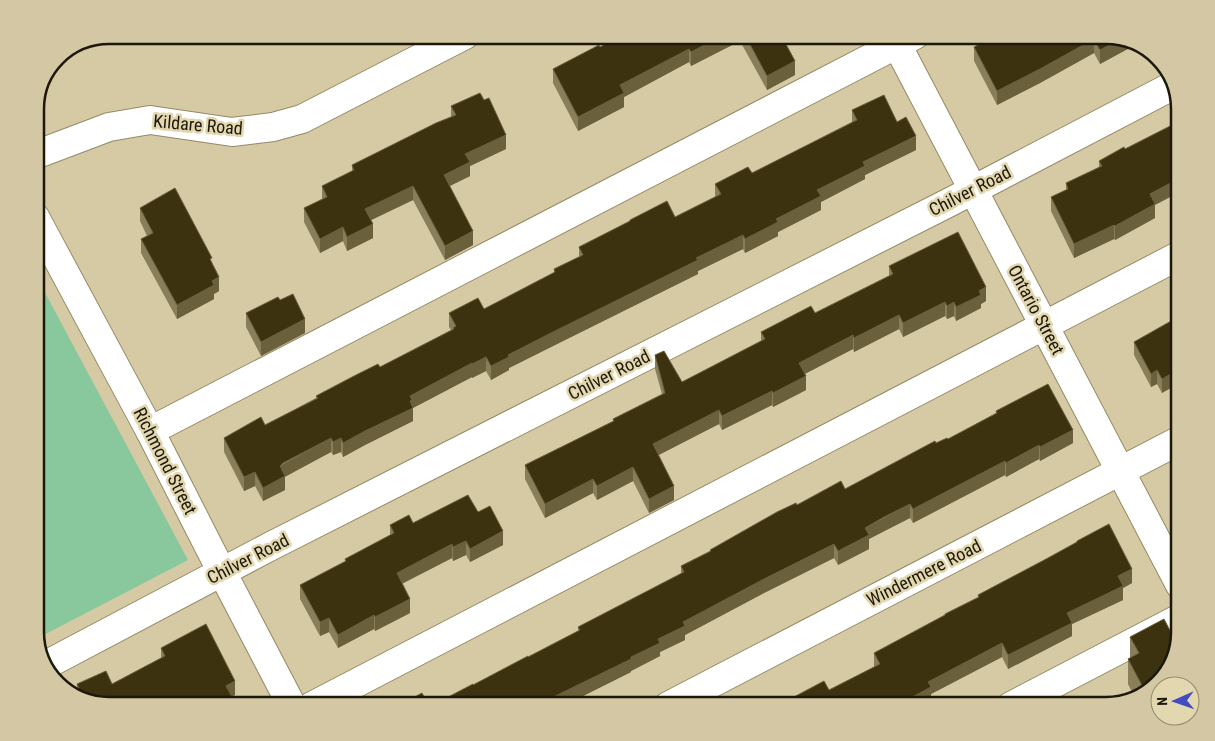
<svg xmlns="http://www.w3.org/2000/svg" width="1215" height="741" font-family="'Roboto Condensed',sans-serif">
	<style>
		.green { fill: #89c89d }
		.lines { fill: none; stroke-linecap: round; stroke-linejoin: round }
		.minor-casing { stroke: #948a65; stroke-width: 30 }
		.minor { stroke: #fff; stroke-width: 28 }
		.wall { fill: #887e5a }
		.shaded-wall { fill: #6a603c }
		.building { fill: #3c320f; stroke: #6a603c }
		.labels { text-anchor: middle; stroke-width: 5; stroke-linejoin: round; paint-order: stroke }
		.street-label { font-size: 18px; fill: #1c180a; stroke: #e3d7b0 }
		.rim { fill: none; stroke: #1c180a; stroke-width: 2.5 }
	</style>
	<rect width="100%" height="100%" fill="#d5caa4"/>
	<path class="green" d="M35,274L188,560L36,639L35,636Z"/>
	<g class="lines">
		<defs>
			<g id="minor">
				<path d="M892,35L1180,585"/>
				<path d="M35,155L109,127L150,120L232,132L273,127L302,119L465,35"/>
				<path d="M35,217L150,431L210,549L292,706"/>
				<path d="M150,431L915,35"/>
				<path d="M44,666L271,546L952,201L1174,85"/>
				<path d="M312,706L1180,255"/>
				<path d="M668,706L1180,440"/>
				<path d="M1011,706L1180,618"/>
			</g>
		</defs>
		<use href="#minor" class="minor-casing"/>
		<use href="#minor" class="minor"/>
	</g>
	<g class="wall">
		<path d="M623,35H794L784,40L795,75L767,90L740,41L691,66L689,62L624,97V107L578,131L553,83V69L600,47Z"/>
		<path d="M1106,35L1135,43V45L1100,64L1094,53L1040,83L997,105L974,61V47L998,41Z"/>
		<path d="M484,100L506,149L470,166V176L449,186L473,245L445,260L413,200L371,220L373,238L347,251L343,241L320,253L304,222V208L322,199V186L352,172V165L451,117V106Z"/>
		<path d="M852,110L897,122L916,150L865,175V179L821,202V210L778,232V236L745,253L743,249L698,271V274L549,348L509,368V370L491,380L486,371L472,378V377L413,408V421L365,445L343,457L341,452L333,455L331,452L285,476V490L263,501L255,486L244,491L224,452V438L265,425L316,398V396L380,367L451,330L449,327V313L484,309L554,273V269L579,257V247L630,222V220L675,217L715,197V184L752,173L852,122Z"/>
		<path d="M1099,161L1155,205V218L1115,240L1114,239L1074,258L1051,211V197L1066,190V183L1099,167Z"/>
		<path d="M140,208L212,264L219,291L214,294V299L177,319L141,253V239L147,236L140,221Z"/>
		<path d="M889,266L986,301L981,304V308L956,321L954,316L947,319L945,316L903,337L899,329L854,352L853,349L804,374L806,390L773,407L772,405L722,430L719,424L658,455L674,500L649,513L633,481L597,500L593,493L545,518L525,479V465L613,421V419L662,394L655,369V355L682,382L761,341V332L815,313L889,276Z"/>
		<path d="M280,300L305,333L261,356L246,327V313Z"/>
		<path d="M1180,316L1162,393L1157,384L1151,387L1134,355V342Z"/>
		<path d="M996,411L1073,443L1040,461L1039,459L1006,477L1005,475L913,523L910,518L884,531L869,539V549L838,565L834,558L764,593L685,635V640L660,652V656L631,671V672L563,706H431L473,685L578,631V627L681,574V566L710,551V550L797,505L845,489L936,443L948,439L996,413Z"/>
		<path d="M478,512L503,545L470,562L466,555L453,561L452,558L402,584L410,613L375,631L374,629L338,648L329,632L320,636L300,599V585L345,562V559L390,536V525L413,523Z"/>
		<path d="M1077,541L1132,583L1123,588V600L1072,624V636L1008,669L1002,657L931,694V701L921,706H777L829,690L874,667V653L945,616V614L978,598V595L1077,543Z"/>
		<path d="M1130,637L1170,669L1143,696L1135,698L1128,684V659L1130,658Z"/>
		<path d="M161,648L235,695L232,696V706H109L77,689V684H112L161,658Z"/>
	</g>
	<g class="shaded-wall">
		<path d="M724,35H740V41L691,66V52Z"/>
		<path d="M778,35H794L778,43Z"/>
		<path d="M1094,39V53L1040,83L997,105V91Z"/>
		<path d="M1121,39L1135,43V45L1100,64V50Z"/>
		<path d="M689,49V62L624,97V107L578,131V117L620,85Z"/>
		<path d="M795,61V75L767,90V76Z"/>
		<path d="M506,135V149L470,166V176L444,189V175L465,154Z"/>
		<path d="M916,136V150L865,175V179L821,202V210L778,232V236L745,253V239L776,219L817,190L863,162Z"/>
		<path d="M1180,178V192L1155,205V218L1115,240V226L1150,194Z"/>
		<path d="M413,186V200L365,223V209Z"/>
		<path d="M373,224V238L347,251V237Z"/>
		<path d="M1114,225V239L1074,258V244Z"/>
		<path d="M343,227V241L320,253V239Z"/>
		<path d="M473,231V245L445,260V246Z"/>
		<path d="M743,235V249L698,271V274L549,348L509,368V370L491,380V366L508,355L696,258Z"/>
		<path d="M219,277V291L214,294V299L177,319V305Z"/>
		<path d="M986,287V301L981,304V308L956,321V307L979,291Z"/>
		<path d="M945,302V316L903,337V323Z"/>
		<path d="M954,302V316L947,319V306Z"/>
		<path d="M899,315V329L854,352V338Z"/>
		<path d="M305,319V333L261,356V342Z"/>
		<path d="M853,335V349L799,377V363Z"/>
		<path d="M486,357V371L472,378V364Z"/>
		<path d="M472,363V377L413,408V421L365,445L343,457V443L410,396Z"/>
		<path d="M1180,369V383L1162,393V379Z"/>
		<path d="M1157,370V384L1151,387V374Z"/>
		<path d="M806,376V390L773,407V393Z"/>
		<path d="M772,391V405L722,430V416Z"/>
		<path d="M719,410V424L653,458V444Z"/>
		<path d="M1073,430V443L1040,461V447Z"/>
		<path d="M331,438V452L283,478L285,476V490L263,501V488L280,466Z"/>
		<path d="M341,438V452L333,455V442Z"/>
		<path d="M1039,445V459L1006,477V463Z"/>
		<path d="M1005,461V475L913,523V509Z"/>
		<path d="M633,467V481L597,500V486Z"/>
		<path d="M255,472V486L244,491V477Z"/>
		<path d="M593,479V493L545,518V504Z"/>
		<path d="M674,486V500L649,513V499Z"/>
		<path d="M910,504V518L869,539V549L838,565V551L865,528Z"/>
		<path d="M503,531V545L470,562V549Z"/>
		<path d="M466,541V555L453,561V547Z"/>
		<path d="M452,544V558L397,586V573Z"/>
		<path d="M834,544V558L764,593L685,635V640L660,652V656L631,671V672L563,706H541V703L631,657L683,622L764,579Z"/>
		<path d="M1132,569V583L1123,588V600L1072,624V636L1008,669V655L1118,576Z"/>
		<path d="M410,599V613L375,631V617Z"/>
		<path d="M374,615V629L338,648V635Z"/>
		<path d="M329,618V632L320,636V622Z"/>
		<path d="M1002,643V657L931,694V701L921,706H901V703L928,682Z"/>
		<path d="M235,681V695L226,700V686Z"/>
		<path d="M232,697V706H215Z"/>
		<path d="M539,698V706H521Z"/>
		<path d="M898,698V706H882Z"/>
		<path d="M185,699V706H171Z"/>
		<path d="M198,701V706H189Z"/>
	</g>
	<g class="building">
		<path d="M623,35H724L691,52L689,49L620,85L624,93L578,117L553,69L599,45L600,47Z"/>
		<path d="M745,35H781L795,61L767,76Z"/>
		<path d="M1009,35H1106L1121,39L1100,50L1094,39L1040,69L997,91L974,47L995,36L998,41Z"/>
		<path d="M480,93L484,100L489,98L506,135L465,154L470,162L444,175L473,231L445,246L413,186L365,209L373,224L347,237L343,227L320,239L304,208L327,197L322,186L354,170L352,165L436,123L456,115L451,106Z"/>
		<path d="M884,95L897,122L906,117L916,136L863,162L865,166L817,190L821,196L776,219L778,222L745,239L743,235L696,258L698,260L549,334L508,355L509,357L491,366L486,357L472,364V363L410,396L412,400L410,401L413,408L365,431L343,443L341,438L333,442L331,438L283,463L280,466L285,476L263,488L255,472L244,477L224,438L261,417L265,425L318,398L316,396L354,376L378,364L380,367L454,329L453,328L456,326L449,313L478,298L484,309L555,272L554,269L583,255L579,247L630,221V220L667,201L675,217L721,194L715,184L748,167L752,173L857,120L852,110Z"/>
		<path d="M1180,121V178L1150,194L1155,204L1115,226L1114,225L1074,244L1051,197L1068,189L1066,183L1102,166L1099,161L1124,147L1125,149Z"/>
		<path d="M175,188L212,258L210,259L219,277L212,281L214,285L177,305L141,239L153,233L140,208Z"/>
		<path d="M958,232L986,287L979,291L981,295L956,307L954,302L947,306L945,302L903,323L899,315L854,338L853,335L799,363L806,376L773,393L772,391L722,416L719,410L653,444L674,486L649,499L633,467L597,486L593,479L545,504L525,465L614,421L613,419L665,393L655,355L664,351L682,382L765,339L761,332L811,306L815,313L893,274L889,266Z"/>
		<path d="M293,294L305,319L261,342L246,313L278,297L280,300Z"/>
		<path d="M1180,316V369L1162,379L1157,370L1151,374L1134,342Z"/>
		<path d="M1048,384L1073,430L1040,447L1039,445L1006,463L1005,461L913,509L910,504L884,517L865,528L869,535L838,551L834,544L764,579L683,622L685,626L658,639L660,643L631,657V659L541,703L539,698L521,706H431L473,684V685L528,656V657L580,630L578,627L684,572L681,566L711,551L710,550L777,512L796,503L797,505L841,481L845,489L935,441L936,443L947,438L948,439L997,413L996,411Z"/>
		<path d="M468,495L478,512L490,506L503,531L470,549L466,541L453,547L452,544L397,573L410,599L375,617L374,615L338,635L329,618L320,622L300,585L346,561L345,559L394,533L390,525L409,515L413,523Z"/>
		<path d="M1109,524L1132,569L1118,576L1123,586L1067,613L1072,623L1008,655L1002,643L928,682L931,687L901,703L898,698L882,706H777L824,681L829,690L880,664L874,653L945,615V614L979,597L978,595L1048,558L1077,542V541Z"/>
		<path d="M1164,619L1177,644L1170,669L1146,693L1128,659L1139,653L1130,637Z"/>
		<path d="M206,624L235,681L226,686L232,697L215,706H200L198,701L189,706L185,699L171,706H109L72,696L69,693L79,688L77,684L106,671L112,684L165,656L161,648Z"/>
		<path d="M422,693L429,706H398Z"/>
	</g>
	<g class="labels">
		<g class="street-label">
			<text transform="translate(198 125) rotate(5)" y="6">Kildare Road</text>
			<text transform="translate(970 191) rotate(-27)" y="6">Chilver Road</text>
			<text transform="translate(1036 310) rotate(62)" y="6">Ontario Street</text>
			<text transform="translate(609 375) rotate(-27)" y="6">Chilver Road</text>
			<text transform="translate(165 461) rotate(63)" y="6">Richmond Street</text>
			<text transform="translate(248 559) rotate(-27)" y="6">Chilver Road</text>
			<text transform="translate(924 573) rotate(-27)" y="6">Windermere Road</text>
		</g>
	</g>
	<path d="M0 0H1215V741H0ZM109 44H1106A65 65 0 0 1 1171 109V632A65 65 0 0 1 1106 697H109A65 65 0 0 1 44 632V109A65 65 0 0 1 109 44Z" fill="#d3c8a3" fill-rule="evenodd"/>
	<path class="rim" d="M109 44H1106A65 65 0 0 1 1171 109V632A65 65 0 0 1 1106 697H109A65 65 0 0 1 44 632V109A65 65 0 0 1 109 44Z"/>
	<g transform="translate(1175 701) rotate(268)"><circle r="24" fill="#e3d7b0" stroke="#938b6e"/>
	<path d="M0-4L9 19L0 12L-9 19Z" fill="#424bc0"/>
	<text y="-8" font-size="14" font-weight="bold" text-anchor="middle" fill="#1c180a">N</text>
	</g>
</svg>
